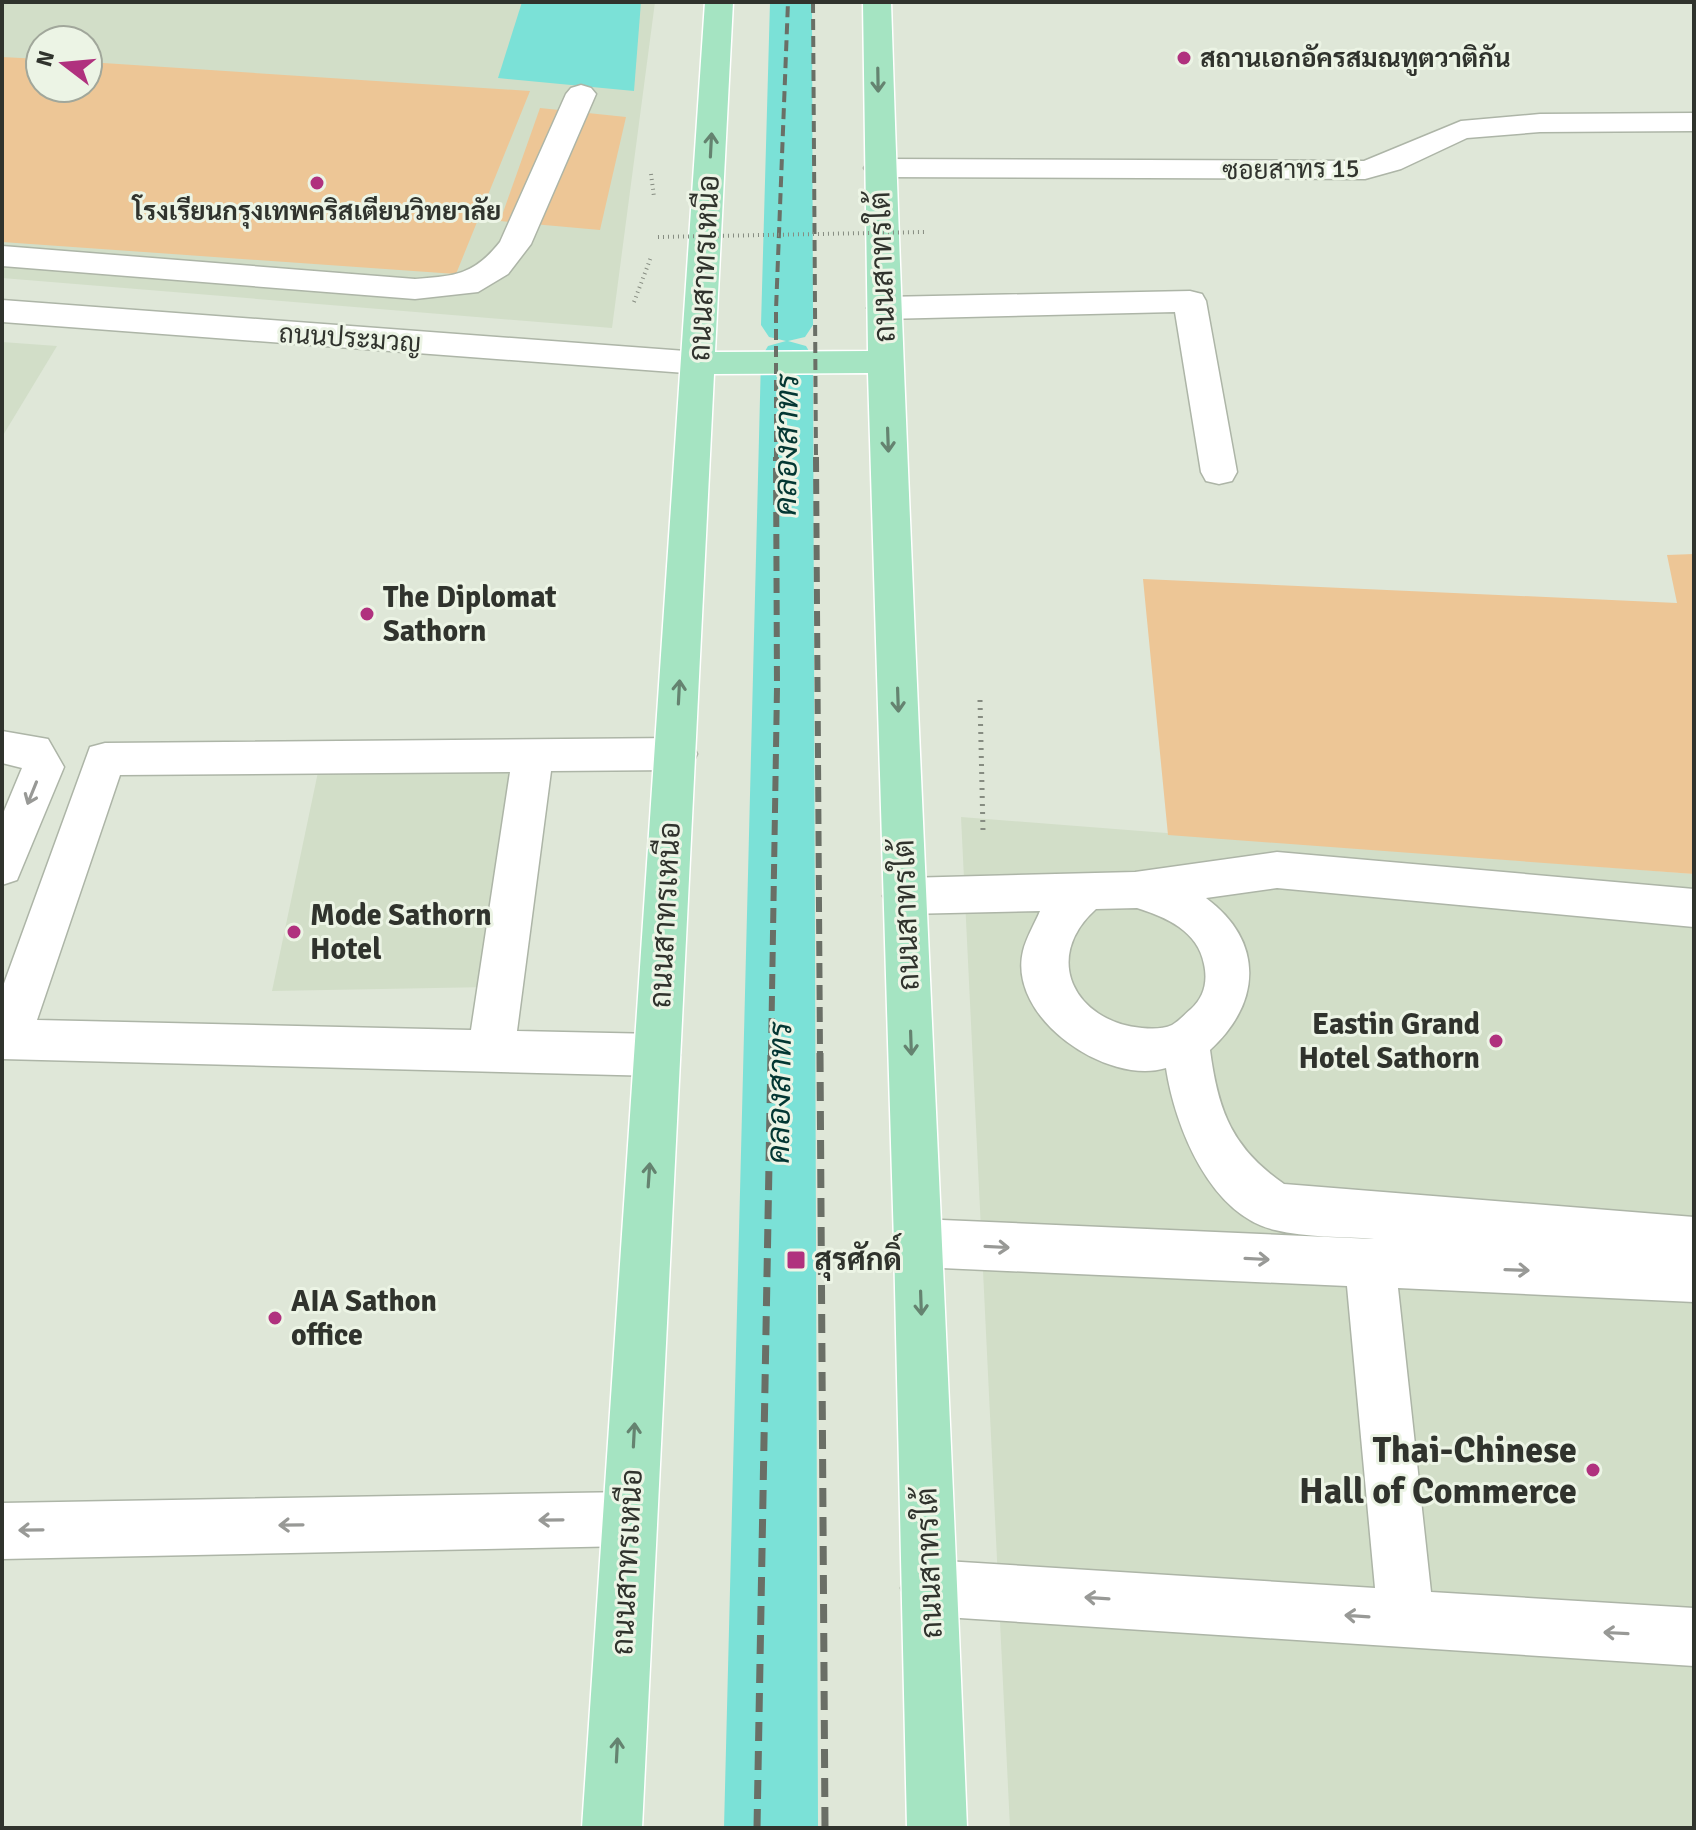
<svg xmlns="http://www.w3.org/2000/svg" width="1696" height="1830" font-family="Signika,Sarabun,sans-serif">
	<style>
		.built { fill: #d2dec8; fill-rule: evenodd }
		.green { fill: #edc696 }
		.water { fill: #7be1d7 }
		.lines { fill: none; stroke-linecap: round; stroke-linejoin: round }
		.canal { fill: #7be1d7; fill-rule: evenodd }
		.minor-casing { stroke: #adb5a7; stroke-width: 3 }
		.major-casing { stroke: #fff; stroke-width: 3 }
		.path-far1 { stroke: #868c81; stroke-width: 4; stroke-dasharray: 1 4; stroke-linecap: butt }
		.path { stroke: #868c81; stroke-width: 5; stroke-dasharray: 2 6; stroke-linecap: butt }
		.minor { fill: #fff; fill-rule: evenodd }
		.major { fill: #a5e4c2; fill-rule: evenodd }
		.rail-far2 { stroke: #6a6f66; stroke-width: 4; stroke-dasharray: 11 6; stroke-linecap: butt }
		.rail-far1 { stroke: #6a6f66; stroke-width: 6; stroke-dasharray: 15 7; stroke-linecap: butt }
		.rail { stroke: #6a6f66; stroke-width: 7; stroke-dasharray: 19 10; stroke-linecap: butt }
		.path-bridge { stroke: #868c81; stroke-width: 4; stroke-dasharray: 1 4; stroke-linecap: butt }
		.oneway { stroke: #658370 }
		.oneway2 { stroke: #989996 }
		.poi-dot { fill: #b0317e; stroke: #ecf4e5; stroke-width: 3 }
		.labels { text-anchor: middle; stroke-width: 6; stroke-linejoin: round; paint-order: stroke }
		.far-poi-label { font-size: 26px; font-weight: bold; fill: #30332d; stroke: #ecf4e5; text-anchor: start }
		.far-street-label { font-size: 26px; fill: #30332d; stroke: #ecf4e5 }
		.street-label { font-size: 30px; fill: #30332d; stroke: #ecf4e5 }
		.poi-label { font-size: 30px; font-weight: bold; fill: #30332d; stroke: #ecf4e5; text-anchor: start }
		.water-label { font-size: 32px; font-style: italic; fill: #033632; stroke: #ecf4e5 }
		.near-poi-label { font-size: 36px; font-weight: bold; fill: #30332d; stroke: #ecf4e5; text-anchor: end }
	</style>
	<rect width="100%" height="100%" fill="#dfe7d8"/>
	<g class="built">
		<path d="M2,2H655L612,328L2,278ZM40,40H88V88H40Z"/>
		<path d="M2,342L57,346L2,437Z"/>
		<path d="M517,769L490,987L272,991L318,772Z"/>
		<path d="M961,817L1694,874V1828H1010Z"/>
	</g>
	<g class="green">
		<path d="M2,57L40,59V88H88V62L530,91L456,274L2,242Z"/>
		<path d="M540,108L626,117L600,230L500,221Z"/>
		<path d="M1694,554V874L1168,835L1143,579L1677,603L1667,555Z"/>
	</g>
	<path class="water" d="M522,2H641L634,91L498,78Z"/>
	<g class="lines">
		<path class="canal" d="M770,2H812L813,325L805,337L788,341L806,346L813,358L818,1828H724L761,358L768,346L786,341L769,337L761,325Z"/>
		<defs>
			<g id="minor">
				<path d="M581,85L591,88L596,94L531,244L508,274L478,292L415,299L2,266V246L415,279C455,276 474,275 500,242L566,94L571,88Z"/>
				<path d="M1694,113V131L1540,132L1467,138L1401,169L1365,179L879,177L868,174L864,168L868,162L879,159L1364,161L1461,121L1540,114Z"/>
				<path d="M1190,291L1202,294L1206,301L1237,472L1232,481L1219,484L1206,481L1201,472L1175,312L884,319L872,315L867,308L872,301L884,297Z"/>
				<path d="M2,300L699,352L711,355L716,363L711,371L699,374L2,322Z"/>
				<path d="M2,731L48,739L64,767L17,880L2,885V816L22,768L2,763Z"/>
				<path d="M676,738L691,742L697,754L691,766L676,770L551,771L517,1031L657,1034L673,1040L680,1055L673,1070L657,1076L2,1059V989L90,747L105,743ZM510,772L471,1030L37,1020L120,775Z"/>
				<path d="M1277,852L1694,889V927L1277,888L1206,898C1265,942 1261,1003 1210,1050C1218,1111 1232,1148 1284,1184L1694,1217V1302L1398,1288L1431,1592L1694,1608V1666L929,1616L909,1608L901,1588L909,1568L929,1560L1375,1588L1347,1286L919,1267L901,1260L894,1243L901,1226L919,1219L1374,1239C1342,1236 1306,1238 1275,1230C1210,1215 1175,1127 1166,1068C1107,1086 1007,1018 1023,951C1026,938 1035,923 1040,911L905,914L890,909L883,896L890,883L905,878L1135,872ZM1137,908C1166,917 1198,931 1204,964C1208,982 1204,997 1191,1009C1185,1014 1179,1021 1172,1025C1163,1029 1153,1029 1142,1028C1075,1022 1041,958 1096,909Z"/>
				<path d="M629,1492L648,1500L656,1519L648,1538L629,1546L2,1559V1503Z"/>
			</g>
			<path id="major" d="M705,2H733L715,352L868,351L863,2H891C910,611 943,1219 967,1828H907L894,1243L868,373L714,374L642,1828H582Z"/>
		</defs>
		<use href="#minor" class="minor-casing"/>
		<use href="#major" class="major-casing"/>
		<g class="path-far1">
			<path d="M651,174L654,197"/>
			<path d="M634,302L651,257"/>
		</g>
		<path class="path" d="M980,700L983,831"/>
		<use href="#minor" class="minor"/>
		<use href="#major" class="major"/>
		<g class="rail-far2">
			<path d="M813,2L816,459"/>
			<path d="M776,459V310L788,2"/>
		</g>
		<g class="rail-far1">
			<path d="M816,457L820,1055"/>
			<path d="M771,1055L777,688L776,457"/>
		</g>
		<g class="rail">
			<path d="M820,1053L825,1828"/>
			<path d="M757,1828L771,1053"/>
		</g>
		<path class="path-bridge" d="M658,237L924,232"/>
	</g>
	<defs><path id="oneway-shaft" d="M-6 0H5M1.5-3L5.5 0L1.5 3" fill="none" stroke-width="1.6" stroke-linecap="round" stroke-linejoin="round" transform="scale(2)"/></defs>
	<g class="oneway">
		<use href="#oneway-shaft" transform="translate(878 80) rotate(89)"/>
		<use href="#oneway-shaft" transform="translate(711 145) rotate(-87)"/>
		<use href="#oneway-shaft" transform="translate(888 440) rotate(88)"/>
		<use href="#oneway-shaft" transform="translate(679 692) rotate(-87)"/>
		<use href="#oneway-shaft" transform="translate(898 700) rotate(88)"/>
		<use href="#oneway-shaft" transform="translate(911 1043) rotate(88)"/>
		<use href="#oneway-shaft" transform="translate(649 1175) rotate(-86)"/>
		<use href="#oneway-shaft" transform="translate(921 1303) rotate(88)"/>
		<use href="#oneway-shaft" transform="translate(634 1435) rotate(-87)"/>
		<use href="#oneway-shaft" transform="translate(617 1750) rotate(-87)"/>
	</g>
	<g class="oneway2">
		<use href="#oneway-shaft" transform="translate(32 793) rotate(112)"/>
		<use href="#oneway-shaft" transform="translate(997 1247) rotate(3)"/>
		<use href="#oneway-shaft" transform="translate(1257 1259) rotate(3)"/>
		<use href="#oneway-shaft" transform="translate(1517 1270) rotate(2)"/>
		<use href="#oneway-shaft" transform="translate(551 1520) rotate(179)"/>
		<use href="#oneway-shaft" transform="translate(291 1525) rotate(179)"/>
		<use href="#oneway-shaft" transform="translate(31 1530) rotate(179)"/>
		<use href="#oneway-shaft" transform="translate(1097 1598) rotate(-176)"/>
		<use href="#oneway-shaft" transform="translate(1357 1616) rotate(-176)"/>
		<use href="#oneway-shaft" transform="translate(1616 1633) rotate(-177)"/>
	</g>
	<g class="poi-dot">
		<circle cx="1184" cy="58" r="8"/>
		<circle cx="317" cy="183" r="8"/>
		<circle cx="367" cy="614" r="8"/>
		<circle cx="294" cy="932" r="8"/>
		<circle cx="1496" cy="1041" r="8"/>
		<rect x="786" y="1250" width="20" height="20" rx="4"/>
		<circle cx="275" cy="1318" r="8"/>
		<circle cx="1593" cy="1470" r="8"/>
	</g>
	<g class="labels">
		<g class="far-poi-label">
			<text x="1200" y="67">สถานเอกอัครสมณทูตวาติกัน</text>
			<text x="317" y="220" text-anchor="middle">โรงเรียนกรุงเทพคริสเตียนวิทยาลัย</text>
		</g>
		<g class="far-street-label">
			<text transform="translate(1291 169) rotate(-1)" y="9">ซอยสาทร 15</text>
			<text transform="translate(350 338) rotate(4)" y="9">ถนนประมวญ</text>
		</g>
		<g class="street-label">
			<text transform="translate(882 267) rotate(-92)" y="10">ถนนสาทรใต้</text>
			<text transform="translate(704 268) rotate(-87)" y="10">ถนนสาทรเหนือ</text>
			<text transform="translate(665 915) rotate(-87)" y="10">ถนนสาทรเหนือ</text>
			<text transform="translate(906 915) rotate(-92)" y="10">ถนนสาทรใต้</text>
			<text transform="translate(627 1562) rotate(-87)" y="10">ถนนสาทรเหนือ</text>
			<text transform="translate(929 1563) rotate(-92)" y="10">ถนนสาทรใต้</text>
		</g>
		<g class="poi-label">
			<text x="383" y="607">The Diplomat<tspan x="383" dy="34">Sathorn</tspan></text>
			<text x="310" y="925">Mode Sathorn<tspan x="310" dy="34">Hotel</tspan></text>
			<text x="1480" y="1034" text-anchor="end">Eastin Grand<tspan x="1480" dy="34">Hotel Sathorn</tspan></text>
			<text x="814" y="1270">สุรศักดิ์</text>
			<text x="291" y="1311">AIA Sathon<tspan x="291" dy="34">office</tspan></text>
		</g>
		<g class="water-label">
			<text transform="translate(786 445) rotate(-89)" y="11">คลองสาทร</text>
			<text transform="translate(779 1093) rotate(-89)" y="11">คลองสาทร</text>
		</g>
		<g class="near-poi-label">
			<text x="1577" y="1462">Thai-Chinese<tspan x="1577" dy="41">Hall of Commerce</tspan></text>
		</g>
	</g>
	<rect width="1696" height="1830" fill="none" stroke="#30332d" stroke-width="8"/>
	<g transform="translate(64 64) rotate(286)"><circle r="38" fill="#ecf4e5" stroke="#a1a79b" stroke-width="2"/>
	<path d="M0-6L14 30L0 20L-14 30Z" fill="#b0317e"/>
	<text y="-12" font-size="22" font-weight="bold" text-anchor="middle" fill="#30332d">N</text>
	</g>
</svg>
